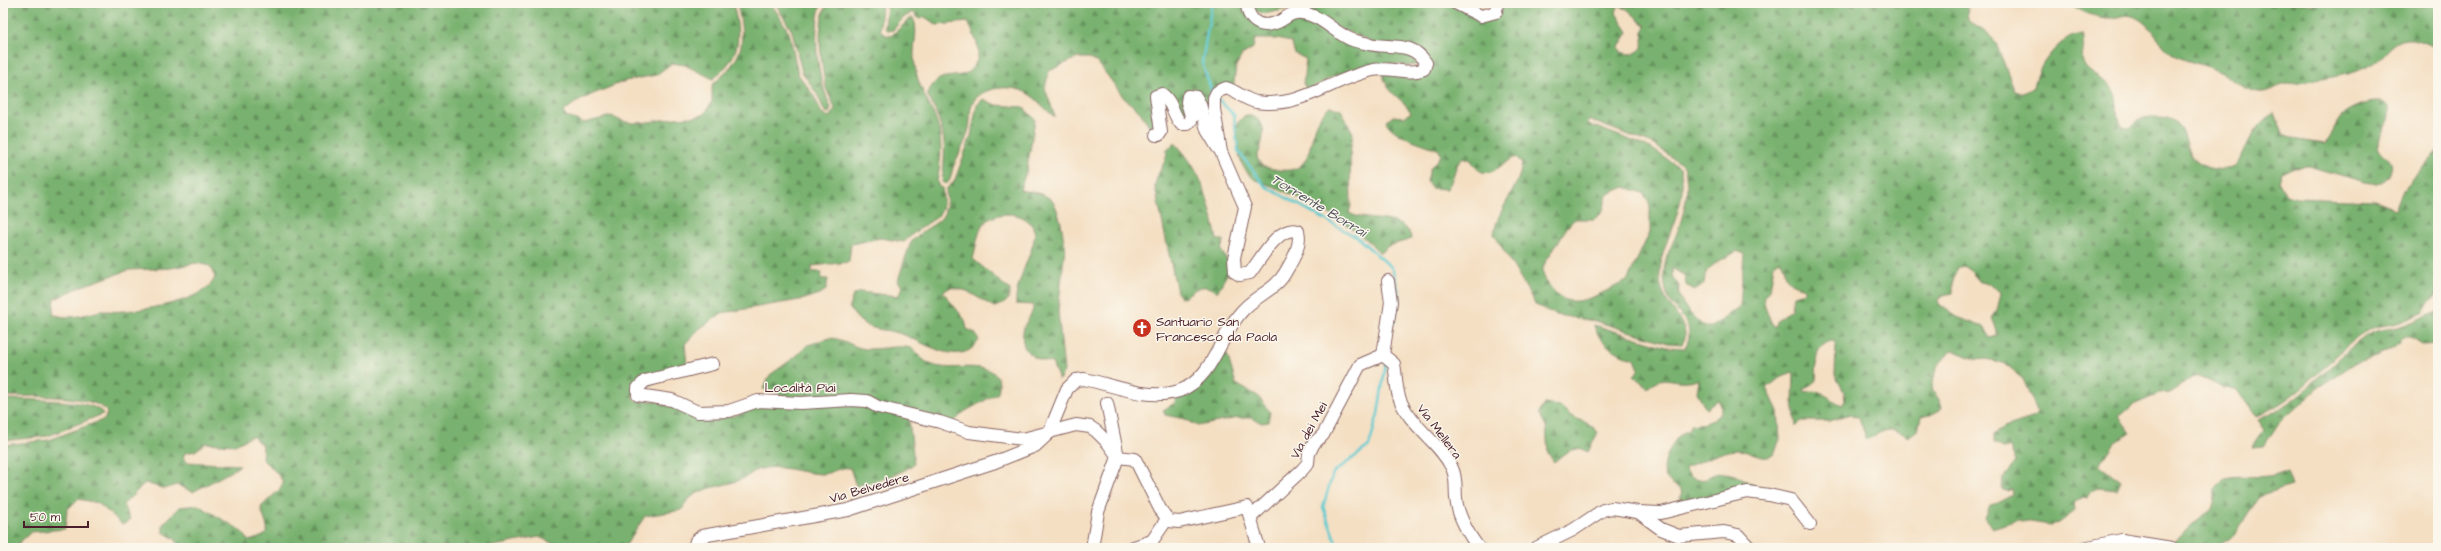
<svg xmlns="http://www.w3.org/2000/svg" width="2441" height="551" font-family="'Architects Daughter',sans-serif">
	<style>
		.forest { fill: url(#forest-firs); stroke: #62684e; fill-rule: evenodd }
		.lines { fill: none; stroke-linecap: round; stroke-linejoin: round }
		.stream { stroke: #5dcad1; stroke-width: 2.5 }
		.minor-casing { stroke: #866260; stroke-width: 14 }
		.minor { stroke: #fff; stroke-width: 12 }
		.labels { text-anchor: middle; stroke-width: 3; stroke-linejoin: round; paint-order: stroke }
		.poi-label { font-size: 13px; fill: #4a1f2b; stroke: #fbf7ec; text-anchor: start }
		.street-label { font-size: 13px; fill: #4a1f2b; stroke: #fbf7ec }
		.water-label { font-size: 14px; font-style: italic; fill: #50525d; stroke: #fbf7ec }
	</style>
	<defs>
		<pattern id="forest-firs" width="22" height="20" patternUnits="userSpaceOnUse"><rect width="22" height="20" fill="#79b270"/><path d="M5 1l3.5 6h-7zM16 11l3.5 6h-7z" fill="#65905c"/></pattern>
	</defs>
	<rect width="100%" height="100%" fill="#fbf7ec"/>
	<filter id="ink" filterUnits="userSpaceOnUse"><feTurbulence type="fractalNoise" baseFrequency=".025" numOctaves="2"/><feDisplacementMap in="SourceGraphic" scale="8" xChannelSelector="R" yChannelSelector="G"/><feConvolveMatrix kernelMatrix="1 2 1 2 8 2 1 2 1" color-interpolation-filters="sRGB"/></filter>
	<filter id="wash" filterUnits="userSpaceOnUse"><feTurbulence type="fractalNoise" baseFrequency=".012" numOctaves="4" result="noise"/><feDisplacementMap in="SourceGraphic" scale="16" xChannelSelector="R" yChannelSelector="G"/><feGaussianBlur stdDeviation="0.9" result="paint"/><feColorMatrix in="noise" values="0 0 0 0 0 0 0 0 0 0 0 0 0 0 0 0 0 1.4 0 .05"/><feComposite in="paint" operator="in"/></filter>
	<g filter="url(#wash)">
		<rect width="100%" height="100%" fill="#f4dfc3"/>
		<g class="forest">
			<path d="M3,3H733C741,38 742,55 713,79L685,65L672,63L656,75L625,81L593,94L575,103L563,112L565,116L584,123L612,116C629,129 656,120 675,118C686,117 695,118 705,114L712,101V85C745,57 746,44 737,3H771L789,32L798,74L814,96L822,114L830,117L835,109C833,100 826,92 825,83C821,60 815,24 828,3H882L880,29L883,34L891,36L911,18H913C919,28 913,47 914,58C916,82 924,94 934,115C944,137 941,160 937,182L939,187L942,188C946,218 938,215 918,230C913,233 909,238 904,242L881,238L851,244L849,262L812,266V272H822L821,279H828L826,290L820,294L805,299L722,313L699,329L685,344L687,367L671,371L632,396L636,401H655L679,409L700,420L734,416L766,405L850,403L909,418L914,463C907,473 870,483 856,486L850,468C839,466 832,474 821,474C801,473 781,464 760,469C754,470 748,477 742,479C722,488 691,486 682,510L645,516L624,548H554L552,543L539,537L485,548H181L175,539L163,532V524L180,507L198,505L237,528L245,535L248,541C278,534 265,528 261,507L281,488L283,482L277,473L262,459L263,446L252,436L235,445L206,443L195,451L185,453L183,457L186,462L240,465C237,469 200,488 193,492L177,485L165,489L145,483L123,505L130,519L127,523L122,524L98,503L78,499L67,510L65,529L31,532L19,543L16,548H3V445L49,440L105,419L107,412C95,393 25,397 3,396ZM196,263L210,266L215,277C207,301 146,310 123,311C116,312 109,311 102,311C84,314 71,321 53,314L55,299L82,286L129,270L171,268Z"/>
			<path d="M775,3H821C812,37 817,77 831,108L829,113L825,112L817,94L802,72L792,31Z"/>
			<path d="M887,3H1243L1244,7L1264,21L1302,14L1337,34L1411,54L1420,62C1415,70 1391,62 1382,63C1355,65 1330,77 1307,91L1303,83L1306,59L1295,54L1291,42L1277,39H1255L1253,48L1242,55L1236,66L1233,91L1220,89L1212,125L1188,113L1185,121L1162,91L1158,126L1154,133L1140,112L1124,98L1099,64L1090,58H1077L1049,71L1045,88L1055,117C1045,110 1038,99 1027,93C1012,84 980,86 972,104C969,112 971,120 969,128C966,142 959,153 954,165C951,171 952,181 946,184L942,182C947,142 945,129 927,94C938,74 943,78 962,75C966,74 970,71 972,68C985,54 975,37 968,22L937,25L925,17L919,19L913,12L903,18L893,30L888,31L885,28Z"/>
			<path d="M1249,3H1457L1485,12L1500,9L1504,3H1887L1890,6L1892,3H1969L1967,14L1969,21L1984,30L1995,41L2015,91L2022,93L2034,88C2036,67 2060,35 2083,34C2087,45 2079,55 2084,65C2089,75 2108,79 2114,91C2120,103 2114,117 2122,127L2130,128C2137,120 2143,117 2154,117C2185,116 2181,133 2191,154C2199,170 2221,172 2235,167C2249,148 2251,124 2275,113L2283,134L2299,140L2325,144C2332,135 2335,123 2343,115C2351,107 2392,90 2389,115C2388,125 2378,133 2378,144C2378,158 2399,156 2389,175C2384,184 2374,184 2365,182L2309,166L2294,167L2281,173L2278,181L2286,195L2296,198L2374,201L2395,209L2403,190L2438,150V295C2431,299 2426,303 2425,312C2416,315 2407,320 2397,323C2386,326 2375,325 2365,332C2327,359 2300,399 2256,416L2236,389L2223,388L2197,375L2169,393L2159,394L2133,405L2119,417L2131,433L2115,442L2100,465L2121,481L2117,490L2098,488L2091,491L2088,498L2083,497L2074,503L2075,511L2059,523L2050,525L2017,520L1992,528L1985,518L1990,505L1998,503L2013,495L2012,489L2007,491L2002,490L2003,478L2016,462L2010,447L2005,449L1994,443V434L2004,427L2035,417L2038,413L2023,379L2003,363L1986,359L1977,360L1952,350L1936,367L1932,389L1940,401L1942,409L1930,415L1921,417L1918,430L1908,437C1891,425 1884,430 1867,440L1859,418L1850,414L1829,421H1801L1796,427L1793,401L1794,375L1793,372L1782,376L1767,388L1778,411L1780,439L1774,454C1763,463 1749,450 1737,450C1723,450 1700,462 1686,467L1685,470L1692,477L1703,480C1723,465 1744,477 1761,491L1682,506L1680,497L1682,492C1678,486 1672,485 1668,480C1658,470 1670,446 1678,437C1680,434 1685,432 1689,430L1690,425L1706,423L1720,415C1721,410 1722,405 1718,400L1706,409L1697,392L1699,380C1693,380 1685,382 1679,381C1665,379 1659,377 1648,388L1634,376L1639,369L1635,359C1619,355 1597,342 1594,325L1667,347L1685,348C1699,322 1674,315 1667,294C1665,288 1664,280 1664,273C1664,260 1670,249 1675,238C1684,215 1691,190 1684,166L1653,144L1589,120L1588,124L1651,148L1680,168C1691,211 1657,241 1660,281C1662,302 1679,312 1685,332V338L1682,344L1668,343L1595,321L1556,315L1536,305L1494,234C1497,208 1520,189 1522,163L1516,157C1498,165 1485,186 1471,160L1463,157C1453,167 1455,178 1447,189L1431,188L1427,181L1430,169L1441,155L1439,150C1422,142 1396,138 1386,122L1393,116L1404,117L1411,113C1403,96 1386,97 1382,69L1414,72L1427,60L1371,42L1292,8L1264,14L1254,10ZM1618,6L1627,9L1646,26L1643,32L1642,48C1635,55 1630,55 1621,52L1619,47L1628,32L1616,13ZM1625,187L1643,193L1648,200L1650,207V232L1627,281C1610,288 1588,303 1570,301C1562,300 1557,294 1552,289C1534,268 1547,262 1557,244C1563,234 1566,227 1575,219H1594L1602,213C1610,190 1601,197 1625,187ZM1737,251L1744,254L1740,306L1712,327H1705C1693,318 1676,301 1679,286L1672,276V268L1685,276L1686,285L1695,290C1710,284 1701,278 1708,270C1716,261 1726,258 1737,251ZM1780,260C1792,276 1775,278 1804,288V292L1793,295L1791,309L1778,320L1775,327L1771,322L1764,303L1765,296L1770,290L1774,264ZM1966,266L1980,282L1992,285L2001,292L1997,311L1992,318L1997,330V336L1990,338L1983,327L1957,317L1940,305L1938,301L1943,295L1953,293V280L1958,267ZM1831,341L1835,342L1836,346L1835,375L1844,392L1845,401L1842,405C1828,399 1822,388 1805,392L1804,389L1816,381C1818,364 1811,348 1831,341Z"/>
			<path d="M2070,3H2438V50C2430,45 2417,38 2407,39C2391,40 2384,59 2371,65C2344,79 2311,79 2282,85C2275,87 2267,93 2259,92C2243,91 2230,77 2216,70C2201,63 2182,62 2169,51C2156,40 2152,25 2135,17C2126,13 2121,17 2112,18C2099,19 2079,12 2070,3Z"/>
			<path d="M983,99L996,105L1023,107L1035,119L1027,169L1020,190L1042,194L1051,199L1056,207L1061,223L1065,248L1058,311L1064,371L1059,380L1052,363C1032,359 1018,351 1024,327C1027,318 1034,314 1033,305L1016,304C1014,281 1039,243 1034,230C1028,210 993,209 982,226C977,235 976,249 973,259L1010,290C1010,302 1004,304 994,307L967,291L951,287L943,292L965,320L967,329L975,333L979,340C962,369 925,343 904,335C881,326 865,335 849,307L853,295L859,292L898,296L903,287L898,281C899,277 910,242 912,241C932,219 950,228 946,189L954,182L971,136L977,105Z"/>
			<path d="M1330,106L1341,110L1353,133L1350,153L1351,205L1349,213C1368,224 1403,212 1412,239L1388,246L1380,253C1346,217 1299,197 1254,179C1235,164 1239,146 1236,125L1245,115C1272,118 1263,140 1257,158L1262,166C1327,186 1298,131 1330,106Z"/>
			<path d="M1175,143C1203,172 1209,201 1217,240H1224L1221,250L1231,267L1217,292C1204,282 1195,288 1184,298L1180,297L1177,292L1155,187C1155,174 1168,162 1167,149Z"/>
			<path d="M2438,311V344L2422,345L2410,337H2404L2395,347L2378,355L2355,363L2318,388L2278,424L2264,446L2252,447L2264,430L2257,420C2301,403 2329,363 2366,336C2376,329 2387,330 2398,327C2411,323 2425,316 2438,311Z"/>
			<path d="M830,338C847,339 854,349 868,349C883,349 897,345 912,348C920,358 928,366 942,367C961,370 1007,358 998,393L964,412L953,423L890,409L787,400L775,391L763,389L770,375L795,357L808,345Z"/>
			<path d="M1222,352L1227,354L1236,384L1258,396L1270,412L1268,422L1262,423L1251,418H1238L1198,426L1185,419L1165,415L1163,410L1175,403L1177,394Z"/>
			<path d="M3,399C21,400 96,398 103,414L48,436L3,441Z"/>
			<path d="M1544,404L1560,406L1571,416L1589,424L1598,432L1588,452C1573,445 1566,452 1554,462L1548,453L1546,426L1539,413Z"/>
			<path d="M2282,472H2287L2292,486L2264,494L2259,497C2250,508 2244,522 2235,533C2221,551 2192,551 2172,544L2212,508L2215,499V490L2225,478C2244,473 2264,481 2282,472Z"/>
		</g>
		<g class="lines">
			<g class="stream">
				<path d="M1212,3L1202,63L1212,92"/>
				<path d="M1218,99L1234,115L1238,151L1265,186L1358,238L1392,268L1400,296L1394,322"/>
				<path d="M1338,548L1323,507L1333,473L1369,446L1378,414L1386,362"/>
			</g>
		</g>
	</g>
	<g filter="url(#ink)">
		<g class="lines">
			<defs>
				<g id="minor">
					<path d="M1455,3L1481,16L1496,12L1497,3"/>
					<path d="M1156,135H1159L1161,132L1156,96L1162,94C1172,101 1173,115 1181,124H1188L1192,119L1187,102L1188,96L1196,97L1200,104L1207,130L1218,148"/>
					<path d="M1383,355L1391,302L1388,281"/>
					<path d="M713,364L645,381L638,388V395L672,400L698,412L729,411L758,401L801,403L851,400L867,401L878,407L940,422L969,432L1023,439L1076,425L1090,427L1096,431L1108,443L1118,457"/>
					<path d="M1118,457L1135,459L1160,509L1169,521L1179,522L1247,507L1259,548"/>
					<path d="M1638,512L1661,513L1747,492L1769,495L1791,500L1810,524"/>
					<path d="M1251,517L1302,470L1308,463L1309,453L1314,443L1323,435L1360,365L1383,355L1394,364C1396,374 1396,387 1399,397C1409,426 1439,441 1452,468C1457,478 1455,488 1456,498C1457,514 1469,536 1479,548"/>
					<path d="M694,548L696,541L702,536L848,510L995,462L1035,446L1049,433L1067,389L1076,380L1084,379C1114,385 1148,401 1179,391C1215,378 1219,334 1244,309C1256,296 1276,289 1285,273C1292,261 1302,246 1298,231C1278,225 1261,259 1250,273L1240,275L1235,272L1234,258L1245,207L1221,152L1214,109V98L1217,92L1226,88C1236,91 1246,100 1256,102C1300,109 1332,79 1373,70C1391,66 1408,76 1424,69L1426,63C1411,39 1387,50 1365,43C1360,42 1353,41 1348,38C1333,31 1320,15 1302,13C1289,11 1284,22 1272,24C1256,28 1247,17 1247,3"/>
					<path d="M1092,548L1098,512L1118,457L1107,403"/>
					<path d="M1131,548L1152,541L1167,519"/>
					<path d="M1536,548L1573,530L1603,510L1612,508L1638,512L1661,529L1679,536L1724,532L1738,535L1750,548"/>
					<path d="M2083,548L2122,540L2172,548"/>
				</g>
			</defs>
			<use href="#minor" class="minor-casing"/>
			<use href="#minor" class="minor"/>
		</g>
	</g>
	<defs>
		<symbol id="church-disc" viewBox="-11 -11 22 22"><circle r="9.5" fill="#c8321e" stroke="#fbf7ec"/><path d="M-1.2-6h2.4v3.5h3.3v2.4h-3.3V6h-2.4V-.1h-3.3v-2.4h3.3Z" fill="#fff"/></symbol>
	</defs>
	<g fill-rule="evenodd">
		<use href="#church-disc" x="1131" y="317" width="22" height="22"/>
	</g>
	<g class="labels">
		<g class="poi-label">
			<text x="1156" y="326">Santuario San<tspan x="1156" dy="15">Francesco da Paola</tspan></text>
		</g>
		<g class="street-label">
			<text x="800" y="392">Località Piai</text>
			<text transform="translate(1308 430) rotate(-61)" y="5">Via dei Mei</text>
			<text transform="translate(1440 431) rotate(53)" y="5">Via Mellera</text>
			<text transform="translate(869 487) rotate(-16)" y="5">Via Belvedere</text>
		</g>
		<g class="water-label">
			<text transform="translate(1319 205) rotate(31)" y="5">Torrente Borrai</text>
		</g>
	</g>
	<rect width="2441" height="551" fill="none" stroke="#fbf7ec" stroke-width="16"/>
	<path d="M24 521v6h64v-6" fill="none" stroke="#4a1f2b" stroke-width="2"/>
	<text x="30" y="521" font-size="12" fill="#4a1f2b" stroke="#fbf7ec" stroke-width="3" paint-order="stroke">50 m</text>
</svg>
